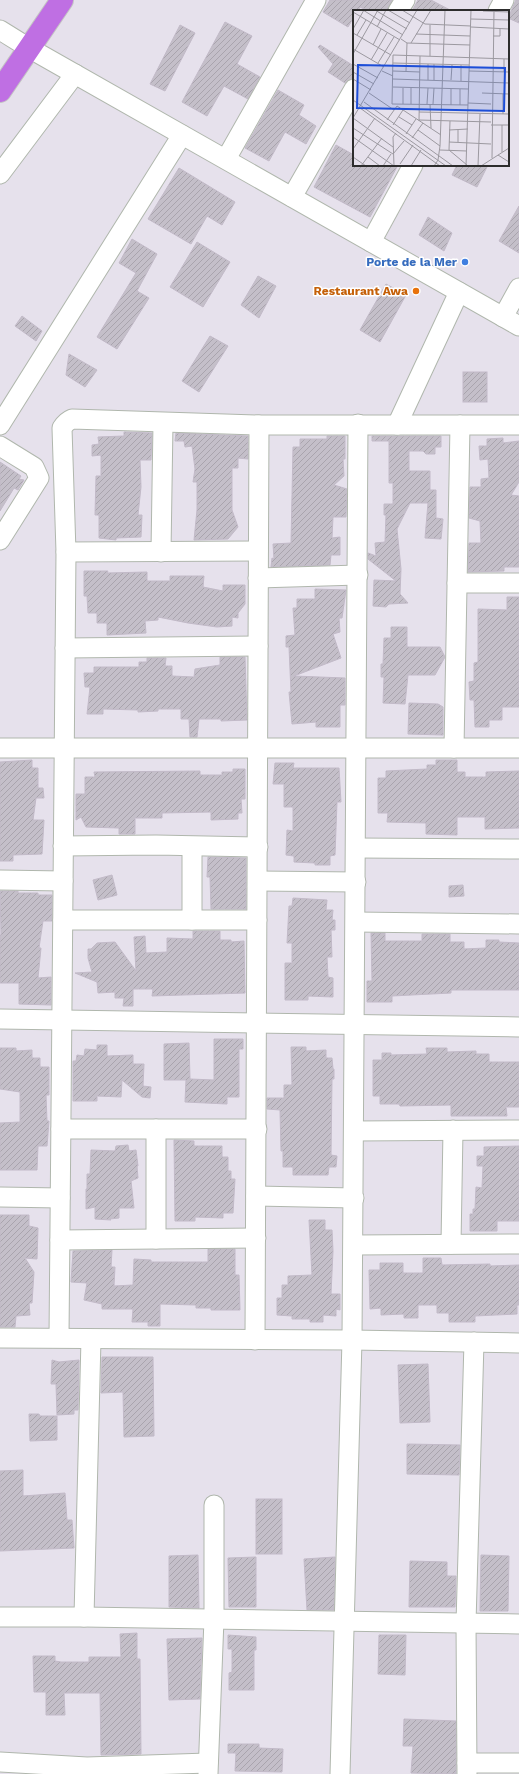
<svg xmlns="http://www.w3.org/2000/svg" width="519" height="1774" font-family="'Work Sans',sans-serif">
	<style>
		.building { fill: url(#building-hatch); stroke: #c2bac8 }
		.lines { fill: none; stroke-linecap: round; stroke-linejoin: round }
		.minor-casing { stroke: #b0b7ad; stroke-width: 21 }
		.major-casing { stroke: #c4c4c4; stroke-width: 24 }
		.minor { stroke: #fff; stroke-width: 19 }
		.major { stroke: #bf6fe3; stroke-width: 22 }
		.shop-dot { fill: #3f7fe0; stroke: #fff; stroke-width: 1.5 }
		.food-dot { fill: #e8710a; stroke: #fff; stroke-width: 1.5 }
		.labels { text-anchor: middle; stroke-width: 3; stroke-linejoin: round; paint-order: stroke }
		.shop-label { font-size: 12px; font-weight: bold; fill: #366cbe; stroke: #fff; text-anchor: end }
		.food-label { font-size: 12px; font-weight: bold; fill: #c56008; stroke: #fff; text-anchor: end }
		.inset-road { fill: none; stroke: #9c99a0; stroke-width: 1 }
		.view { fill: #1d4ed8; fill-opacity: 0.15; stroke: #1d4ed8; stroke-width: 2 }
		.inset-edge { fill: none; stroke: #2d2d2d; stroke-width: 2 }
	</style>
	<defs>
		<pattern id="building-hatch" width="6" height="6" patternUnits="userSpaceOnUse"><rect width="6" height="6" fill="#c4bfc9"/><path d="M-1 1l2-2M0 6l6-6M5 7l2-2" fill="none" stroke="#a9a4ad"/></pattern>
	</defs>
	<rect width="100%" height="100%" fill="#e6e1ec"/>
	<g class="building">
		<path d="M330,0H392L387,11H368L360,7L358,11H354V17L348,27L323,12Z"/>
		<path d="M418,0H431L452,11H412Z"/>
		<path d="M516,0H519V23L508,18Z"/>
		<path d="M225,22L252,36L237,64L260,77L248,99L224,86L207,116L182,102Z"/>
		<path d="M180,25L195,33L165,91L150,84Z"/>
		<path d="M320,45L354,66L352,78L345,83L328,72L333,64L318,47Z"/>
		<path d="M278,90L304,105L299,115L316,126L306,144L285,132L269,161L245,148Z"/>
		<path d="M336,145L354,155V165H398L370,217L314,187Z"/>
		<path d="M457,165H488L477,187L452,175Z"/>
		<path d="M179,168L235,202L222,225L207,216L191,244L148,219Z"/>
		<path d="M519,206V253L499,241Z"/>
		<path d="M428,217L452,233L444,251L419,235Z"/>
		<path d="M132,239L157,254L137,291L149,298L117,349L97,337L136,273L119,263Z"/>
		<path d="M197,242L230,262L203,307L170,287Z"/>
		<path d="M258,276L276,286L259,318L241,305Z"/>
		<path d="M386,284L406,295L380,342L360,330Z"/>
		<path d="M22,316L42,331L36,341L15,326Z"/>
		<path d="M210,336L228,346L199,392L182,381Z"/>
		<path d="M69,354L97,370L85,387L66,375Z"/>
		<rect x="463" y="372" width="24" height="30"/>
		<path d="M124,432L152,433L151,460H140L141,487L138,515H142L141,537L116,538V540L99,538V515H95L96,476H101V455L92,456V445L99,444L98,437L124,436Z"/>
		<path d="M176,433L248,436V459L238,458V468H232V510L238,527L228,539L194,540L197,510V482H193L195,469L192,446L185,447L184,441H175Z"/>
		<path d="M327,436H345V459H343L344,476L334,485L347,489L346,517H333L332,538L340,537V555H331L330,565L271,567L272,558L274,559L273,544L291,543L293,447H300V439H327Z"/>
		<path d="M372,436H441V447H435V454H426L423,451H409V471H430V490H436V518L443,519L441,539L425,538L428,503H410L397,529L401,569L400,594L408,603L389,604L386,607L373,606L374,580L396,581L368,559V553L376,556L375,543L385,542L386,515H384V504H393V483H389V441H372Z"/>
		<path d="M503,438V443L519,441V482L511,495L519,496V567H504V571L468,572L469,543H481L480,521L469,518L470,487H481V479L489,478L488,459L480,460L479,446H487V439Z"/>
		<path d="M0,462L21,476L19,479L24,480L18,490L14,488L0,511Z"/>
		<path d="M84,571H108L107,573L147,572V581H170V576H204L203,587L223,591V585H245V604L238,613V618L232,617V626L217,627L188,623L158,617V620L145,621L146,633L107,635V623H97V613H88L87,596H84Z"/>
		<path d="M315,589L346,590L342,618H339L340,632L333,634L341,658L294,676L345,678V705H340V727H316V722L292,724L289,692H291L289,647H286V636L295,635L293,608H297V599H315Z"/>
		<path d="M507,597H519V707H502V720H489V727H475L474,700H470L469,682L474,681V663L478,662V609L507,610Z"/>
		<path d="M391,627H407V647H440L445,657L435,675H408L405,704L383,703L384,677H381V664H383L384,638H391Z"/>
		<path d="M220,657H245L247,720L221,721V719H199L197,737H190L189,719H181V709H158V711L138,712V710L103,709V714H87L90,687H85L84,673H94V667H139V662H147V658H166L165,666H172V676L194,677L195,669L220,665Z"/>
		<path d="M409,703L438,704L443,707V735L408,734Z"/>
		<path d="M32,760V768H38V788H43L44,798H36L33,820H44L42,854L13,855V861H0V762Z"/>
		<path d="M436,760H457V772H465V777H486V772L519,771V828L485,829V817H457V835L426,834V823L387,822L388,813H378V778H386V771L427,769V765H436Z"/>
		<path d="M275,763H294L293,768H339L341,802H337L335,855L330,856V865H315V863L294,862V856L286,855L287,830L293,831V807H284V784H273Z"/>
		<path d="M233,769H245V799H241L242,813H238V819L211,820V812L162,813V818H135V834H119V828L86,827L81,817L76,820V794H85V777H95L94,772L200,771V775H222V772H233Z"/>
		<path d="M208,857L246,858V909H211L210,877H207Z"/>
		<path d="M112,875L117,895L98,900L93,880Z"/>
		<path d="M463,885L464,896L449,897V886Z"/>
		<path d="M0,891H18V893H38V895H52V921H43L39,948H41L38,978L51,977V1005L19,1004V983H0V935H1Z"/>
		<path d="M293,898L327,900L326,910H333L332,920H335V930H331L332,957H327L328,977L333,978V997L308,996V1000H285V963H292V943H287L289,906H292Z"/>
		<path d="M193,931H220V940H231V942L244,941L245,993L152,996L153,989H133V1006H123L124,998H115V992L98,993L97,982L75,973L92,972L88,958V949H91L97,943L115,942L136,971L134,937L145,936L146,953L167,952V938L193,939Z"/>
		<path d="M371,933H385V941H422V934H450V942H464V949L486,948V940H499V942L519,943V990H451V993L392,996V1002H367V981H372Z"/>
		<path d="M214,1039H243V1049H239V1097H227V1104L185,1102L186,1080H164V1044L189,1043L190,1079L214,1080Z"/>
		<path d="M97,1045H107V1056L133,1055V1064H144L143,1086L151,1087L150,1098L142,1097L122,1080L121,1097L97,1096V1101H73V1061H76L77,1055L84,1056L85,1049L97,1050Z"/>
		<path d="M291,1047H306V1051L326,1050V1058H332L333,1069H334V1079H332L331,1155L337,1156L336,1167H329L328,1175H293V1167H283V1151H281L280,1110L267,1109V1098H284V1085H292Z"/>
		<path d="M0,1048H16V1051L32,1050V1058H40V1067H49V1095H46L47,1121H49L47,1146H38L37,1170H0V1123L20,1122V1092L0,1089Z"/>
		<path d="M426,1048H447V1052L476,1051V1054H489V1062H519V1107H506L507,1116H451V1105L400,1106L399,1104H380V1096H373V1060H382V1053H391V1055L427,1054Z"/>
		<path d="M174,1140L194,1141V1146H222V1157H228V1171H231V1179H235L233,1213H223V1218L195,1217V1221H175Z"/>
		<path d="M128,1145L129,1151L136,1150L138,1166H137L138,1178L131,1181L134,1208H119V1218L110,1219L111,1220L95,1219V1207L86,1209V1189H87V1174H90L91,1150L115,1151L116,1146Z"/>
		<path d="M519,1146V1221H497V1231H470V1214H473V1209H475L476,1187L482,1188L483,1166H477V1156H484V1147Z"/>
		<path d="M0,1215H29V1226L38,1228L37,1259L25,1258L34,1272L32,1303H29L30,1315L16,1316L15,1327H0Z"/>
		<path d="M309,1220H325V1230H332L333,1251L331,1294H340V1310L336,1309V1316L323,1315V1322H310V1319H292V1316L277,1315V1298H282V1285H288V1276L312,1275Z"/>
		<path d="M208,1249H235V1275H239L240,1310H211V1308H196V1305L160,1304V1326H148V1322H132L133,1309H102V1304L84,1300L87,1283L71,1282L73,1251L112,1250L111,1267H115L114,1286L133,1285L134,1259L151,1260V1262H208Z"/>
		<path d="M423,1258H441L442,1265L490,1264V1266L519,1265V1305H517V1314L475,1316V1322H449V1313H437V1305H418V1318H404V1314L381,1315V1308L370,1309L369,1270H380V1263H403V1273H423Z"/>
		<path d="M102,1357H153L154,1436L124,1437L123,1392L101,1393Z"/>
		<path d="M52,1360L59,1362L79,1360L78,1410H74V1414L57,1415L56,1384H51Z"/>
		<path d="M428,1364L430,1422L400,1423L398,1365Z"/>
		<path d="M29,1414H39L40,1416H57V1440L30,1441Z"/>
		<path d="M407,1444L460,1445L459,1475L407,1474Z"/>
		<path d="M23,1470V1496L65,1493L67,1520H72L74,1548L0,1551V1471Z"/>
		<rect x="256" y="1499" width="26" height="55"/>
		<path d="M198,1555L199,1608L169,1607V1556Z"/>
		<path d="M481,1555L509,1556L508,1611H480Z"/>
		<path d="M256,1557V1607H229L228,1558Z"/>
		<path d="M335,1557L334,1610H307L304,1559Z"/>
		<path d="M410,1561L447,1562V1576H456L455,1607H409Z"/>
		<path d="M137,1633V1659H140L141,1754L101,1755L100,1693H64L65,1715H46V1692H34L33,1656H55V1661L61,1662H89V1657H121L120,1634Z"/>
		<path d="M228,1635L256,1637V1650H254V1690H229V1673L232,1672V1649H228Z"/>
		<path d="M379,1635H406L405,1675L378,1674Z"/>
		<path d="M202,1638L200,1699L169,1700L167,1639Z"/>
		<path d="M404,1719L456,1721V1774L411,1773L413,1746H403Z"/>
		<path d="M228,1744H259V1748L283,1749L282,1772L235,1771L236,1753H228Z"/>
	</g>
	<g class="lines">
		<defs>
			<g id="minor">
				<path d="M398,11L405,0"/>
				<path d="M498,11L504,0"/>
				<path d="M0,30L29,48L519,326"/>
				<path d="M226,159L316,0"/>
				<path d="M0,174L75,74"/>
				<path d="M292,197L354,89"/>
				<path d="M371,242L413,165"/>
				<path d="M503,317L519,288"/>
				<path d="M0,425L182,135"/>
				<path d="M397,425L459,292"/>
				<path d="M0,446L34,467L39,478L0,540"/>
				<path d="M66,552L258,551"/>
				<path d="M161,552L163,423"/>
				<path d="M258,578L358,575"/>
				<path d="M457,583H519"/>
				<path d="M65,648L258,646"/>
				<path d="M0,748H519"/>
				<path d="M454,748L460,425"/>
				<path d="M63,846L156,845L258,847"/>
				<path d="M356,848L519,849"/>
				<path d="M0,880L63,881"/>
				<path d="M258,881L356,882"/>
				<path d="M63,920H257"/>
				<path d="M192,920V847"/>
				<path d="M356,922L519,924"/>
				<path d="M0,1019L519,1027"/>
				<path d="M61,1129H257"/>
				<path d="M354,1131L519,1130"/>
				<path d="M256,1196L354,1198"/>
				<path d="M0,1197L60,1198"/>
				<path d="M156,1239V1129"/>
				<path d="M60,1240L256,1238"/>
				<path d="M451,1244L453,1130"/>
				<path d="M354,1245L519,1244"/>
				<path d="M59,1337L66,552L62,428C65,423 67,421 72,419L259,425H519"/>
				<path d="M0,1338L352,1340L519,1343"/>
				<path d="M255,1340L259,425"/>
				<path d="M0,1617H84L519,1624"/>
				<path d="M84,1617L91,1339"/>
				<path d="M0,1762L87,1767L208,1763"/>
				<path d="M467,1763H519"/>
				<path d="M208,1774L214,1619V1505"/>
				<path d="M340,1774L352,1340L358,424"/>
				<path d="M467,1774L466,1623L474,1342"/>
			</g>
			<path id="major" d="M0,91L62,0"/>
		</defs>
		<use href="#minor" class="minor-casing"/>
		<use href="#major" class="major-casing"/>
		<use href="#minor" class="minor"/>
		<use href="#major" class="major"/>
	</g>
	<circle class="shop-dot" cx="465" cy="262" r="4"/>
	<circle class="food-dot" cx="416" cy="291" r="4"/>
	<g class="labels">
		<g class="shop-label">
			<text x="457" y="266">Porte de la Mer</text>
		</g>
		<g class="food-label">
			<text x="408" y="295">Restaurant Awa</text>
		</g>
	</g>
	<g transform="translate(353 10)">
		<rect width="156" height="156" fill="#e6e1ec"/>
		<path class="inset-road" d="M10,0L50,25M22,0L54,19M35,0L57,13M49,0L72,14L118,16M130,1L156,2M0,2L47,30M118,9L156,10M24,17L33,0M118,17L156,19M0,19L11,0M0,23L38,45M63,24L117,26M4,25L13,10M140,26H147V18M48,29L54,33L117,35M58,33L78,0M20,35L28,19M0,39L31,57M0,44L25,0M77,46V15M18,50L34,23M25,53L41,27M40,53L116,55M0,54L25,68M29,61L40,66M40,61L67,62M53,61L54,33M116,61L156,62M0,62L21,74M151,62V49M0,69L18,80M40,69L156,73M75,70V54M81,70V54M98,70L99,55M108,71V55M40,77L115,79M16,83L41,100M129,83L156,84M0,90L93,156M11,92L100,156M115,93L138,94M50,94V78M58,94V78M74,94L75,78M77,94L78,118M80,94L81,78M98,95V79M107,95V79M115,95L39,94L40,45L156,49M7,98L87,156M66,102L156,104M150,104V84M46,107L59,115M0,108L64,0M0,108L40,137M34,110L44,96L88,125M66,110L138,112M66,111L67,46M97,111L96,140L114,155M40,115L50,100M138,115H156M0,118L40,144L51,131M65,120L87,136M96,120L115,119M53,124L63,109M0,127L41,156M59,128L70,113M96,132L138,134M105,132V119M0,139L22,108M87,140L114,141M149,142V115M145,145L156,152M0,147L13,156M15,147L27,156M139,148L141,0M47,154L60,135M8,156L29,128M30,156L38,144M41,156L40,127L43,123M58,156L68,140M81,156L85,150L87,136L92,0M113,156L118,0M125,156L127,104M128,156L156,138"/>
		<path class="view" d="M5,55L152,58L151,101L4,98Z"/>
		<rect width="156" height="156" class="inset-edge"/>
	</g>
</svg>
